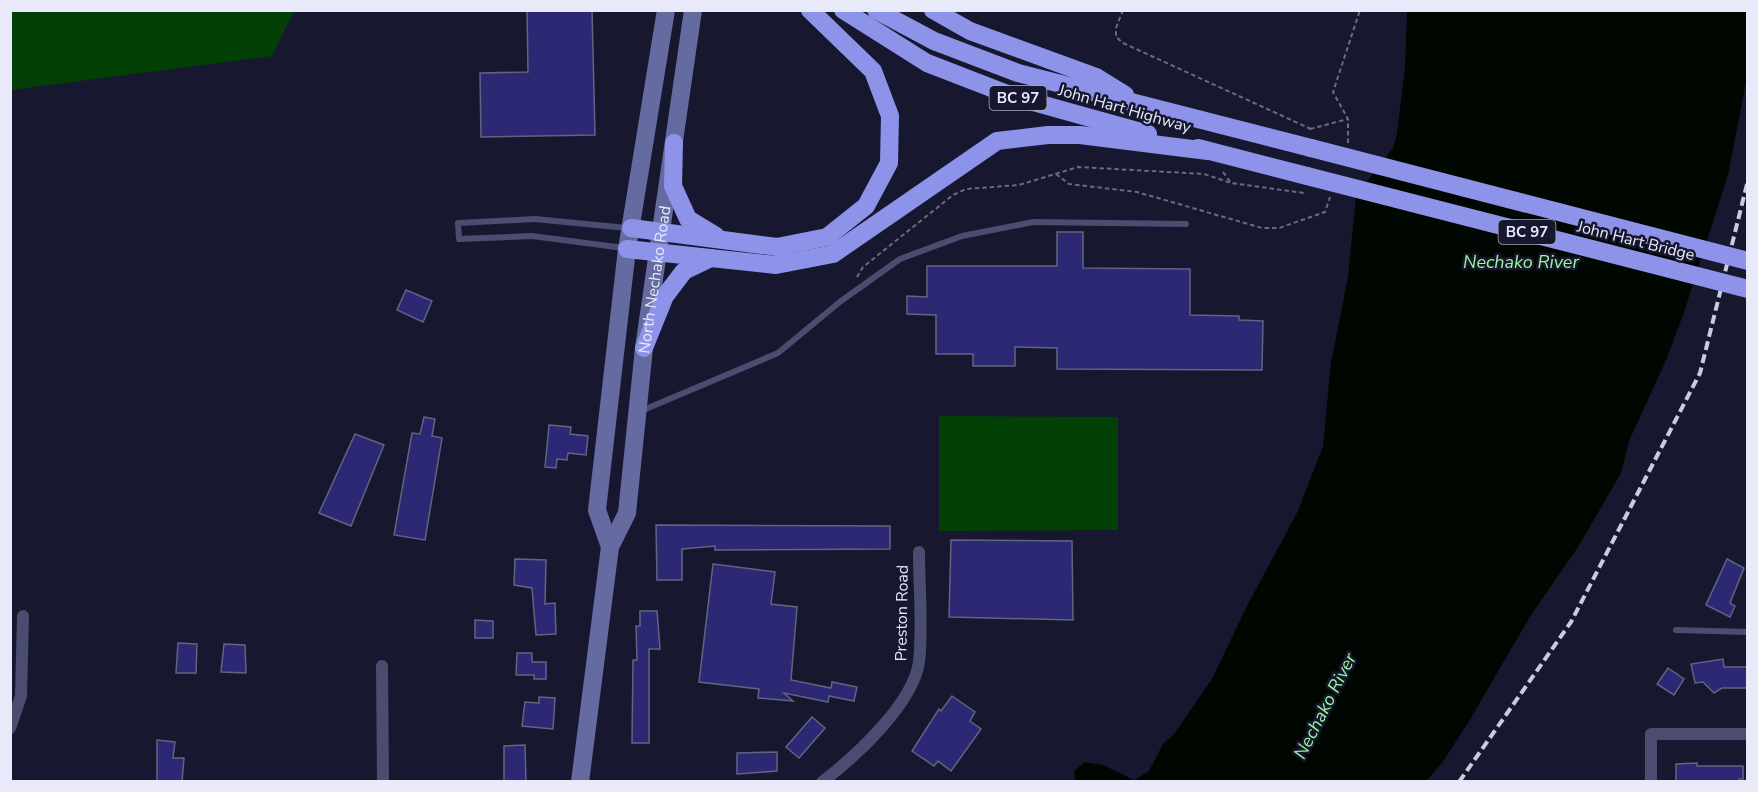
<svg xmlns="http://www.w3.org/2000/svg" width="1758" height="792" font-family="'Nunito Sans',sans-serif">
	<style>
		.green { fill: #034006 }
		.water { fill: #000600 }
		.building { fill: #2c2873; stroke: #616480; stroke-width: 1.5 }
		.lines { fill: none; stroke-linecap: round; stroke-linejoin: round }
		.path { stroke: #6a6b7f; stroke-width: 2; stroke-dasharray: 4.5 3; stroke-linecap: butt }
		.lane { stroke: #4a4d6f; stroke-width: 6 }
		.street { stroke: #4a4d6f; stroke-width: 12 }
		.secondary { stroke: #656aa0; stroke-width: 18 }
		.highway { stroke: #8d93e8; stroke-width: 18 }
		.rail { stroke: #caccdd; stroke-width: 4; stroke-dasharray: 9 4.5; stroke-linecap: butt }
		.highway-bridge { stroke: #8d93e8; stroke-width: 18 }
		.labels { text-anchor: middle; stroke-width: 5; stroke-linejoin: round; paint-order: stroke }
		.shield { fill: #17182f; stroke: #a9abbd; stroke-width: 1.5 }
		.shield-label { font-size: 15px; font-weight: bold; fill: #e8eafa }
		.street-label { font-size: 16px; fill: #e8eafa; stroke: #17182f }
		.water-label { font-size: 18px; font-style: italic; fill: #9bf798; stroke: #17182f }
	</style>
	<rect width="100%" height="100%" fill="#17182f"/>
	<g class="green">
		<path d="M10,11L11,10L294,11L272,56L11,90Z"/>
		<path d="M939,416L1118,417V530L939,531Z"/>
	</g>
	<path class="water" d="M1407,11H1747V77L1728,175L1683,315L1666,360L1629,441L1621,473L1580,544L1531,615L1468,723L1442,763L1426,781L1076,782L1074,771L1085,762L1103,765L1134,780L1149,771L1163,744L1174,734L1212,679L1247,606L1298,511L1323,446L1331,363L1348,277L1356,196L1393,148L1397,133L1405,68Z"/>
	<g class="building">
		<path d="M527,10H592L595,135L481,137L480,73L528,72Z"/>
		<path d="M1057,232H1083V268L1190,269V315L1239,316V320L1263,321L1262,370L1057,369V348L1015,347V366H973V354H936V315L907,314V296L927,297V266H1057Z"/>
		<path d="M406,290L432,301L423,322L397,310Z"/>
		<path d="M424,417L435,419L432,436L442,438L425,540L394,535L412,433L420,434Z"/>
		<path d="M549,425L571,427L570,434L588,436L586,455L568,453L567,460L557,459L556,468L545,467Z"/>
		<path d="M355,434L384,445L351,526L319,513Z"/>
		<path d="M656,525L890,526V549L715,550V546L682,549V580H657Z"/>
		<path d="M951,540L1072,541L1073,620L949,617Z"/>
		<path d="M515,559L546,560L545,604L555,603L556,634L536,635L532,588L514,585Z"/>
		<path d="M1727,559L1744,568L1730,603L1735,606L1730,617L1706,605Z"/>
		<path d="M713,564L775,572L771,604L797,607L791,680L831,688L832,682L857,687L854,701L829,696L828,702L784,693L793,701L758,698L759,689L699,682Z"/>
		<path d="M640,611H657L660,649H649V743H632L633,660H637L636,626H640Z"/>
		<path d="M475,620L493,621V638H475Z"/>
		<path d="M178,643L197,644L196,673H176Z"/>
		<path d="M224,644L245,645L246,673L221,672Z"/>
		<path d="M517,653H532V662H546V679H534V675H516Z"/>
		<path d="M1723,659L1724,667H1748V688H1722L1714,693L1703,682L1695,683L1691,664Z"/>
		<path d="M1668,668L1684,679L1674,695L1657,684Z"/>
		<path d="M952,696L975,712L970,721L981,729L951,771L938,761L934,766L912,751L939,709L941,711Z"/>
		<path d="M539,697L555,698L553,729L522,726L525,702L539,703Z"/>
		<path d="M812,717L825,728L799,758L786,747Z"/>
		<path d="M157,740L175,742L173,758H184L182,782H157Z"/>
		<path d="M525,745L526,782H504V746Z"/>
		<path d="M777,752V771L737,774V753Z"/>
		<path d="M1697,763V766H1743V779H1739V782H1676V764Z"/>
	</g>
	<g class="lines">
		<g class="path">
			<path d="M1123,10L1116,28V37L1123,43L1311,129"/>
			<path d="M1310,129L1348,119"/>
			<path d="M1348,143V119L1333,92L1360,10"/>
			<path d="M1223,172L1231,183L1304,193"/>
			<path d="M1056,174L1069,184L1137,192L1262,228H1279L1325,212L1330,197"/>
			<path d="M857,277L863,267L953,195L966,189L1019,185L1078,167L1204,174L1231,183"/>
		</g>
		<g class="lane">
			<path d="M624,248L532,236L459,239L458,223L535,219L627,228"/>
			<path d="M641,411L778,353L841,301L900,259L962,236L1033,222L1186,224"/>
			<path d="M1676,630L1748,632"/>
		</g>
		<g class="street">
			<path d="M382,666L383,782"/>
			<path d="M10,728L21,696L23,616"/>
			<path d="M822,782C855,757 913,704 919,662C923,627 919,588 919,552"/>
			<path d="M1651,782V734H1748"/>
		</g>
		<g class="secondary">
			<path d="M610,547L597,510L627,249L666,10"/>
			<path id="s1" d="M580,782L610,547L627,513L644,348L693,10"/>
		</g>
		<g class="highway">
			<path d="M843,10L927,63L1015,97L1148,134"/>
			<path d="M876,10L934,41L1018,73L1311,148"/>
			<path d="M933,10L970,31L1096,77L1125,95"/>
			<path d="M674,143L673,186L688,219L716,236"/>
			<path d="M1198,148L1307,176"/>
			<path d="M631,228L777,247L827,237L866,206L889,163L890,116L873,71L810,10"/>
			<path d="M627,249L776,265L833,254L997,141L1048,135H1080L1208,151"/>
			<path d="M644,348L665,296L684,271L711,258"/>
		</g>
		<path class="rail" d="M1459,782L1571,622L1700,373L1748,180"/>
		<g class="highway-bridge">
			<path d="M1311,148L1748,261"/>
			<path d="M1307,176L1748,289"/>
		</g>
	</g>
	<g class="labels">
		<g class="shield">
			<rect x="989.5" y="86" width="57" height="24" rx="4.5"/>
			<rect x="1498.5" y="220" width="57" height="24" rx="4.5"/>
		</g>
		<g class="shield-label">
			<text x="1018" y="103">BC 97</text>
			<text x="1527" y="237">BC 97</text>
		</g>
		<g class="street-label">
			<text transform="translate(1125 108) rotate(16)" y="6">John Hart Highway</text>
			<text transform="translate(1636 240) rotate(14)" y="6">John Hart Bridge</text>
			<text dy="6" stroke="none"><textPath href="#s1" startOffset="510">North Nechako Road</textPath></text>
			<text transform="translate(901 613) rotate(-89)" y="6">Preston Road</text>
		</g>
		<g class="water-label">
			<text x="1521" y="268">Nechako River</text>
			<text transform="translate(1325 706) rotate(-63)" y="6">Nechako River</text>
		</g>
	</g>
	<rect width="1758" height="792" fill="none" stroke="#e8eafa" stroke-width="24"/>
</svg>
